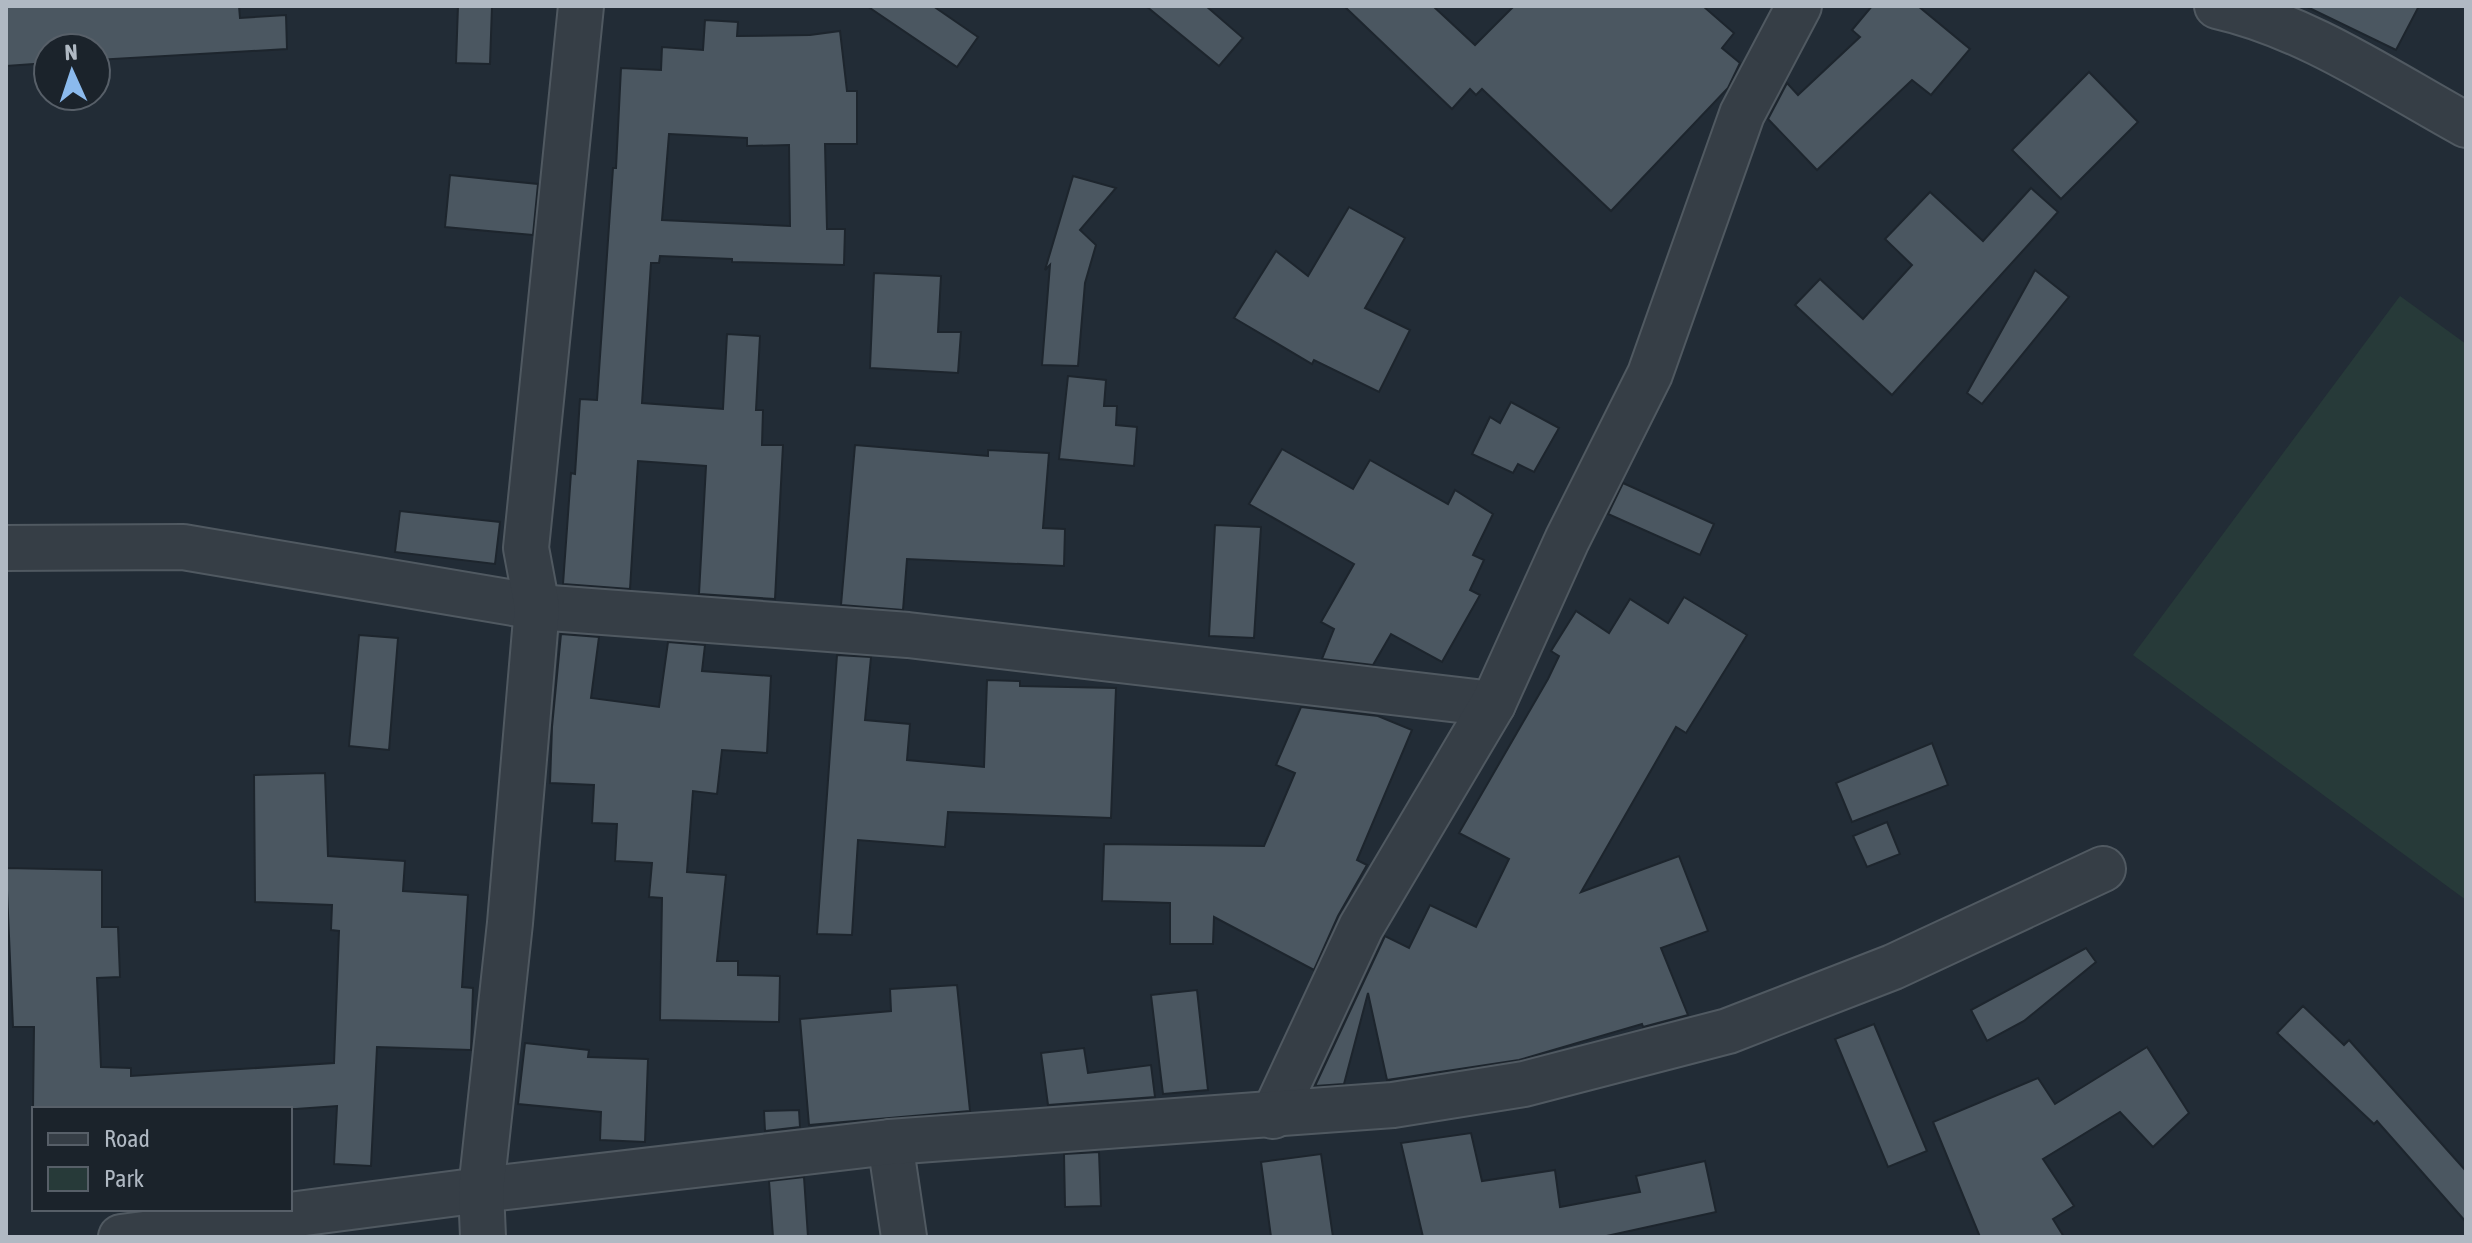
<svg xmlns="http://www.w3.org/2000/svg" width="2472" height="1243" font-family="'Asap Condensed',sans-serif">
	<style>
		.green { fill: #273a39 }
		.building { fill: #4b5761; stroke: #1d252d; stroke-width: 2; fill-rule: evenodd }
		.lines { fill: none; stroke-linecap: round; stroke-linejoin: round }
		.minor-casing { stroke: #505961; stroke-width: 48 }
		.minor { stroke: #363e46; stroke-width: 44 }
	</style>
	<rect width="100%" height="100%" fill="#222c36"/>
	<path class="green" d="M2400,296L2466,344V900L2133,655Z"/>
	<g class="building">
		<path d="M6,6H239L240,18L286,15L287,49L96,60V48H48V63L6,66Z"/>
		<path d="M458,6H492L490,64L456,63Z"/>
		<path d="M867,6H933L978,37L957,67Z"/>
		<path d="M1146,6H1206L1243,38L1219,66Z"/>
		<path d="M1344,6H1433L1475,45L1514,6H1703L1734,33L1722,48L1740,63L1728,88L1611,211L1482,89L1476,95L1470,89L1452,109Z"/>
		<path d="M1872,6H1918L1970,49L1931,95L1912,80L1817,170L1768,119L1787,83L1798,95L1860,37L1852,30Z"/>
		<path d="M2305,6H2419L2396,50Z"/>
		<path d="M705,20L738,22L737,36L810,35L840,31L847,91H857V144H825L827,229H845L844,265L732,262V259L660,256L659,263H651L642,403L723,409L727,334L760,336L756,410H763L762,445H783L775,599L699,594L706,466L638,461L630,589L563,584L571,473L575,474L580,399L597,400L613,168H616L621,68L661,70L662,47L703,50ZM669,134L747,138V146L789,145L790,226L662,220Z"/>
		<path d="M2089,72L2138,122L2061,199L2012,150Z"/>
		<path d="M450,175L538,184L533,235L445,227Z"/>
		<path d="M1073,176L1116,188L1080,230L1096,245L1085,283L1078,366L1042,365L1050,265L1045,270Z"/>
		<path d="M2031,188L2058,212L1892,395L1795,305L1820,279L1863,319L1912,265L1885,239L1930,192L1983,241Z"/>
		<path d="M1349,207L1405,238L1365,308L1410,330L1379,392L1314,360L1312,364L1234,318L1276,251L1308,276Z"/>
		<path d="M2035,270L2069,297L1982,404L1967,393Z"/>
		<path d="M874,273L941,276L938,332H961L958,373L870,368Z"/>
		<path d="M1068,376L1106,380L1104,406H1117L1116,425L1137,427L1134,466L1059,459Z"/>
		<path d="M1511,402L1559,428L1534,472L1518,464L1513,473L1472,454L1490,417L1500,423Z"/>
		<path d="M855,445L988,456V450L1049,453L1043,528L1065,529L1064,566L907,559L903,610L841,605Z"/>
		<path d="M1282,449L1353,489L1370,460L1448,504L1455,490L1493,514L1473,555L1484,560L1470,590L1480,595L1442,662L1391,634L1373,665L1322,659L1334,629L1321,622L1354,564L1249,504Z"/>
		<path d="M1623,483L1714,524L1700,555L1608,514Z"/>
		<path d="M400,511L500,522L495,564L395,552Z"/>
		<path d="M1215,525L1261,527L1254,638L1209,636Z"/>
		<path d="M1684,597L1747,635L1686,733L1676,727L1581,892L1679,856L1708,931L1661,948L1688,1015L1643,1027L1642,1024L1519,1060L1387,1080L1368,993L1344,1084L1315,1086L1385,936L1409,948L1430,905L1476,927L1509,859L1459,833L1548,679L1559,656L1551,651L1576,611L1609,633L1630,599L1668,623Z"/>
		<path d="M561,634L599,637L591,698L659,707L668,642L705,645L702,671L771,676L767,753L722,750L717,794L693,791L687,872L726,875L717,961H738V975L780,976L779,1022L660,1020L662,898L649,897L652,863L615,861L617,824L592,823L594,785L550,783L552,727Z"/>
		<path d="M359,635L398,638L389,750L349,746Z"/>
		<path d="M837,655L871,657L865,720L910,724L907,760L984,767L987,680L1020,681V686L1116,688L1111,818L948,812L945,847L858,840L852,935L817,934Z"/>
		<path d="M1301,707L1378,716L1412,730L1357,860L1367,865L1338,916L1314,970L1214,917L1213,944H1170V903L1102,901L1104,844L1264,846L1295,773L1276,765Z"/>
		<path d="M1932,743L1948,785L1852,822L1836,783Z"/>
		<path d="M325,773L328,856L405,861L403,891L468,895L462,987L473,988L471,1050L377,1047L371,1166L334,1164L337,1106L296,1109H33L34,1027H13L6,868L102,870V927H118L120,977L97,978L101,1067L131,1068V1076L334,1063L339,931L331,930L332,905L255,902L254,775Z"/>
		<path d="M1887,822L1900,854L1867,867L1853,836Z"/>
		<path d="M2086,948L2096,962L2024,1021L1987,1041L1971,1010Z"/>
		<path d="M957,985L970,1111L809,1125L800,1019L891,1011L890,989Z"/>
		<path d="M1197,990L1208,1090L1163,1094L1151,995Z"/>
		<path d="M2303,1006L2344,1045L2349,1040L2466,1171V1222L2377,1121L2374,1124L2277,1033Z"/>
		<path d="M1874,1024L1927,1151L1888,1167L1835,1039Z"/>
		<path d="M525,1043L589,1050L588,1057L648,1059L645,1142L600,1140L601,1112L518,1104Z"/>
		<path d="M2147,1047L2189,1113L2153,1147L2120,1112L2043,1159L2074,1206L2053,1219L2064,1237H1980L1933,1122L2038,1078L2055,1104Z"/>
		<path d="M1084,1048L1088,1073L1151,1065L1155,1097L1048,1105L1041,1053Z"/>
		<path d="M799,1110L800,1127L765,1131L764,1111Z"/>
		<path d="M1471,1133L1482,1181L1555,1170L1560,1207L1640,1192L1636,1176L1705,1161L1716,1212L1602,1237H1423L1401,1143Z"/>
		<path d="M1099,1152L1101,1206L1065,1207L1064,1154Z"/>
		<path d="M1321,1154L1333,1237H1271L1261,1162Z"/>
		<path d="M804,1177L808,1237H773L769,1181Z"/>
	</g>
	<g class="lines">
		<defs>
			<g id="minor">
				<path d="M2217,6C2306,26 2386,81 2466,125"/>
				<path d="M6,548L183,547L537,607L908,635L1493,704"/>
				<path d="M1273,1116L1361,927L1493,704L1567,540L1650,374L1742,114L1799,6"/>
				<path d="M890,1142L904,1237"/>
				<path d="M121,1237L481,1190L890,1142L1393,1105L1524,1084L1728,1031L1893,967L2103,869"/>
				<path d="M483,1237L481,1190L510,923L537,607L526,548L581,6"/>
			</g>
		</defs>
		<use href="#minor" class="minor-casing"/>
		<use href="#minor" class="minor"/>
	</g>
	<rect width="2472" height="1243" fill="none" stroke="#b0b9c3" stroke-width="16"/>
	<rect x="32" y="1107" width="260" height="104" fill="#1b232b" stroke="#575f68" stroke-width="2"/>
	<rect x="48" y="1133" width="40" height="12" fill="#363e46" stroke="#575f68" stroke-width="2"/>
	<text x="104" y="1147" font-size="24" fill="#b0b9c3">Road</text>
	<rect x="48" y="1167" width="40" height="24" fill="#273a39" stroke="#575f68" stroke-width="2"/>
	<text x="104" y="1187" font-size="24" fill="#b0b9c3">Park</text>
	<g transform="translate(72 72) rotate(357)"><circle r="38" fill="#1b232b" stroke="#575f68" stroke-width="2"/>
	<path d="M0-6L14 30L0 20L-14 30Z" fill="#8bbaed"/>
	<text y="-12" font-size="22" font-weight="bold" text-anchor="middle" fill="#b0b9c3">N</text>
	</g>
</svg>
